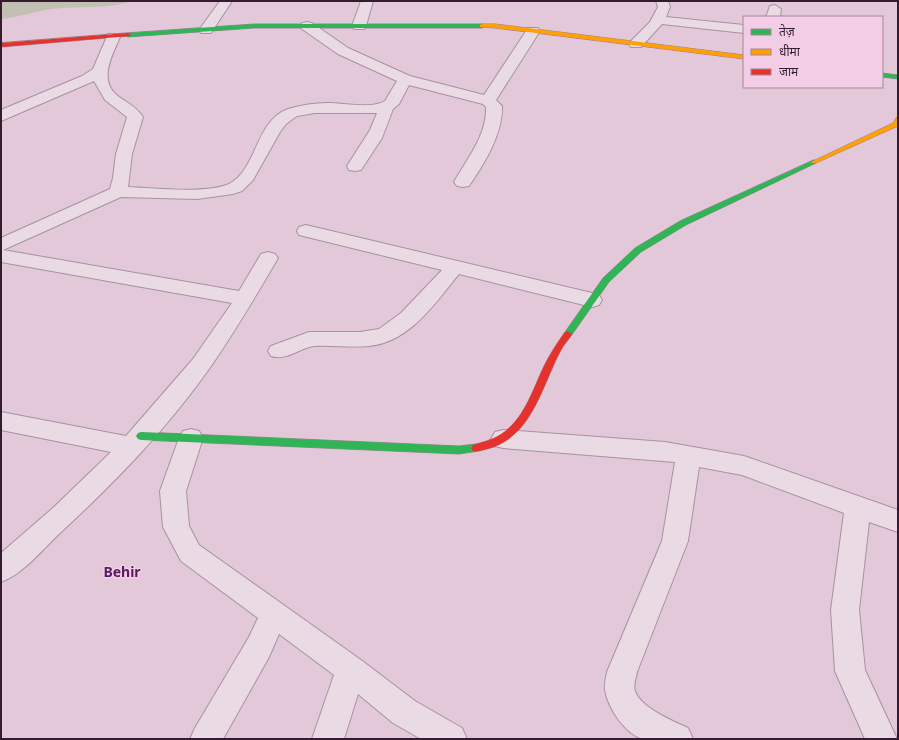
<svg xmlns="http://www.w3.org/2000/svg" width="899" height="740" font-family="Georgia,'Noto Sans Devanagari',serif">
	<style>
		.water { fill: #c1c0b2 }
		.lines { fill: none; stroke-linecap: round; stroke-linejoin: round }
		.street-casing { stroke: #a692a0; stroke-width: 2 }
		.fast-casing { stroke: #968290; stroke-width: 1 }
		.slow-casing { stroke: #968290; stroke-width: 1 }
		.jam-casing { stroke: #968290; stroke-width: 1 }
		.street { fill: #eadae4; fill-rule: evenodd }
		.fast { fill: #30b455; fill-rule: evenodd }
		.slow { fill: #ff9f0a; fill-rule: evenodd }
		.jam { fill: #e5322d; fill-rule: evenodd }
		.labels { text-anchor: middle; stroke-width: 3; stroke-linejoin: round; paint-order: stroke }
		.near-quarter-label { font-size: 14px; font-weight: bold; fill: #551d5e; stroke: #f3cde6 }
	</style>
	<rect width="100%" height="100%" fill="#e2c8d8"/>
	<path class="water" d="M1,1H132C107,9 87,6 62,8C41,9 21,17 1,19Z"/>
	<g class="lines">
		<defs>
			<g id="street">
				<path d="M220,1H232L211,33H201L199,30Z"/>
				<path d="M361,1H373L366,26L364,29H354L352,26Z"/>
				<path d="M656,1H668L670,7L666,17L744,25V33L662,24L641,47H631L629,44L631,41L650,22L658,7Z"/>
				<path d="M775,5L781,9L780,17H766L770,6Z"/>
				<path d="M307,22L312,23L348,48L410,76L484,95L528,28H538L540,31L496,100L502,106C503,134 484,164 469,186L463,187L457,186L454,182C467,159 487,135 486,107L483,104L409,85L399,104L393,109L382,138L361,170L355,171L349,170L347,166L370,130L377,113H315L297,116L286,124L280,132L253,180L242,191L233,194L197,199L121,197L3,250L239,291L261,254L268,252L275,254L278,258C256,296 234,333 209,369C166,430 114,483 59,534C42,550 23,574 1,582V553L53,508L111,452L1,430V412L126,436L193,359L232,303L1,262V238L110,189L113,178L116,154L127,117L105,100L94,81L1,121V110L82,76L93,69L108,34H118L120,37C112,56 97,81 119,97C128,103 136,107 143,117L132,154L128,187C153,188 207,194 229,184C257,170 255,121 288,109C301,105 314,103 328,103C343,103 372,109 385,101L397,81L338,54L302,29L300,26L302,23Z"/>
				<path d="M306,225L592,293L599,295L602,300L599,305L592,307L459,274C435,303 410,342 369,346C351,348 333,345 314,346C299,348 287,361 271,356L268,351L271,346L309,332H360L379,329L401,313L442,270L299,235L297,231L299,227Z"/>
				<path d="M191,429L199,431L203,438L186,491L189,526L199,545L361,660L415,701L462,728L467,739H421L393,723L358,694L344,739H312L334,675L279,634L269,657L223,739H190L195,728L249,637L258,618L181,561L163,527L160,491L179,438L183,431Z"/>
				<path d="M503,430L665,442L744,456L898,510V532L869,522L859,610L865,670L897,739H865L835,671L831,610L844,513L742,475L699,467L688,541L637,672C636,678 633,685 635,691C641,708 673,721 688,728L693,739C680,739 655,740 643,739C625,734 608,708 605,690C604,684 606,678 607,672L662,541L675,462L503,448L495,446L491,439L495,432Z"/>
			</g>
			<g id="fast">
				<path d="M254,24H482L485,26L482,28H254L128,37L125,35L128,33Z"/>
				<path d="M882,73L898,75V79L882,77Z"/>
				<path d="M814,160L816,161V163L686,225L641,252L609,282L571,336H565L564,334L565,332L603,278L635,248L680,221Z"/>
				<path d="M141,432L459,446L476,444L479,445L481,448L479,451L459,454L141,440L138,439L136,436L138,433Z"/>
			</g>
			<g id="slow">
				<path d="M482,24H495L744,55V59L495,28L480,27V25Z"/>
				<path d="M898,117V126L816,163H812L811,162L893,123L896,118Z"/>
			</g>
			<g id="jam">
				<path d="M128,33L131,35L130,36L1,47V43Z"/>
				<path d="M568,331L572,334C569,340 563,345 560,352C542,386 531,439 487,449C482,450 478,452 473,451L471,448L473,445C483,442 492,440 501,434C524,420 533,389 544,366C550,354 557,343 565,332Z"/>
			</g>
		</defs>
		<use href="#street" class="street-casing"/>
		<use href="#fast" class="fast-casing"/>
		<use href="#slow" class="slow-casing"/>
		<use href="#jam" class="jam-casing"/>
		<use href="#street" class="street"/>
		<use href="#fast" class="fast"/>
		<use href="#slow" class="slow"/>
		<use href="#jam" class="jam"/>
	</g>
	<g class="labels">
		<g class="near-quarter-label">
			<text x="122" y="577">Behir</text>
		</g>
	</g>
	<rect width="899" height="740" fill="none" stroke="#331c30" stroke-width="4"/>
	<rect x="743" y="16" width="140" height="72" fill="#f3cde6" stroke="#a6869d"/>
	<rect x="751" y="29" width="20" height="6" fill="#30b455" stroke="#a6869d"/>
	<text x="779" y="36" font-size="12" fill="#331c30">तेज़</text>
	<rect x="751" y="49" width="20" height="6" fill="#ff9f0a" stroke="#a6869d"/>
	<text x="779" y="56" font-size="12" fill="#331c30">धीमा</text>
	<rect x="751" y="69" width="20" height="6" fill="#e5322d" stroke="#a6869d"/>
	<text x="779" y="76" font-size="12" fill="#331c30">जाम</text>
</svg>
